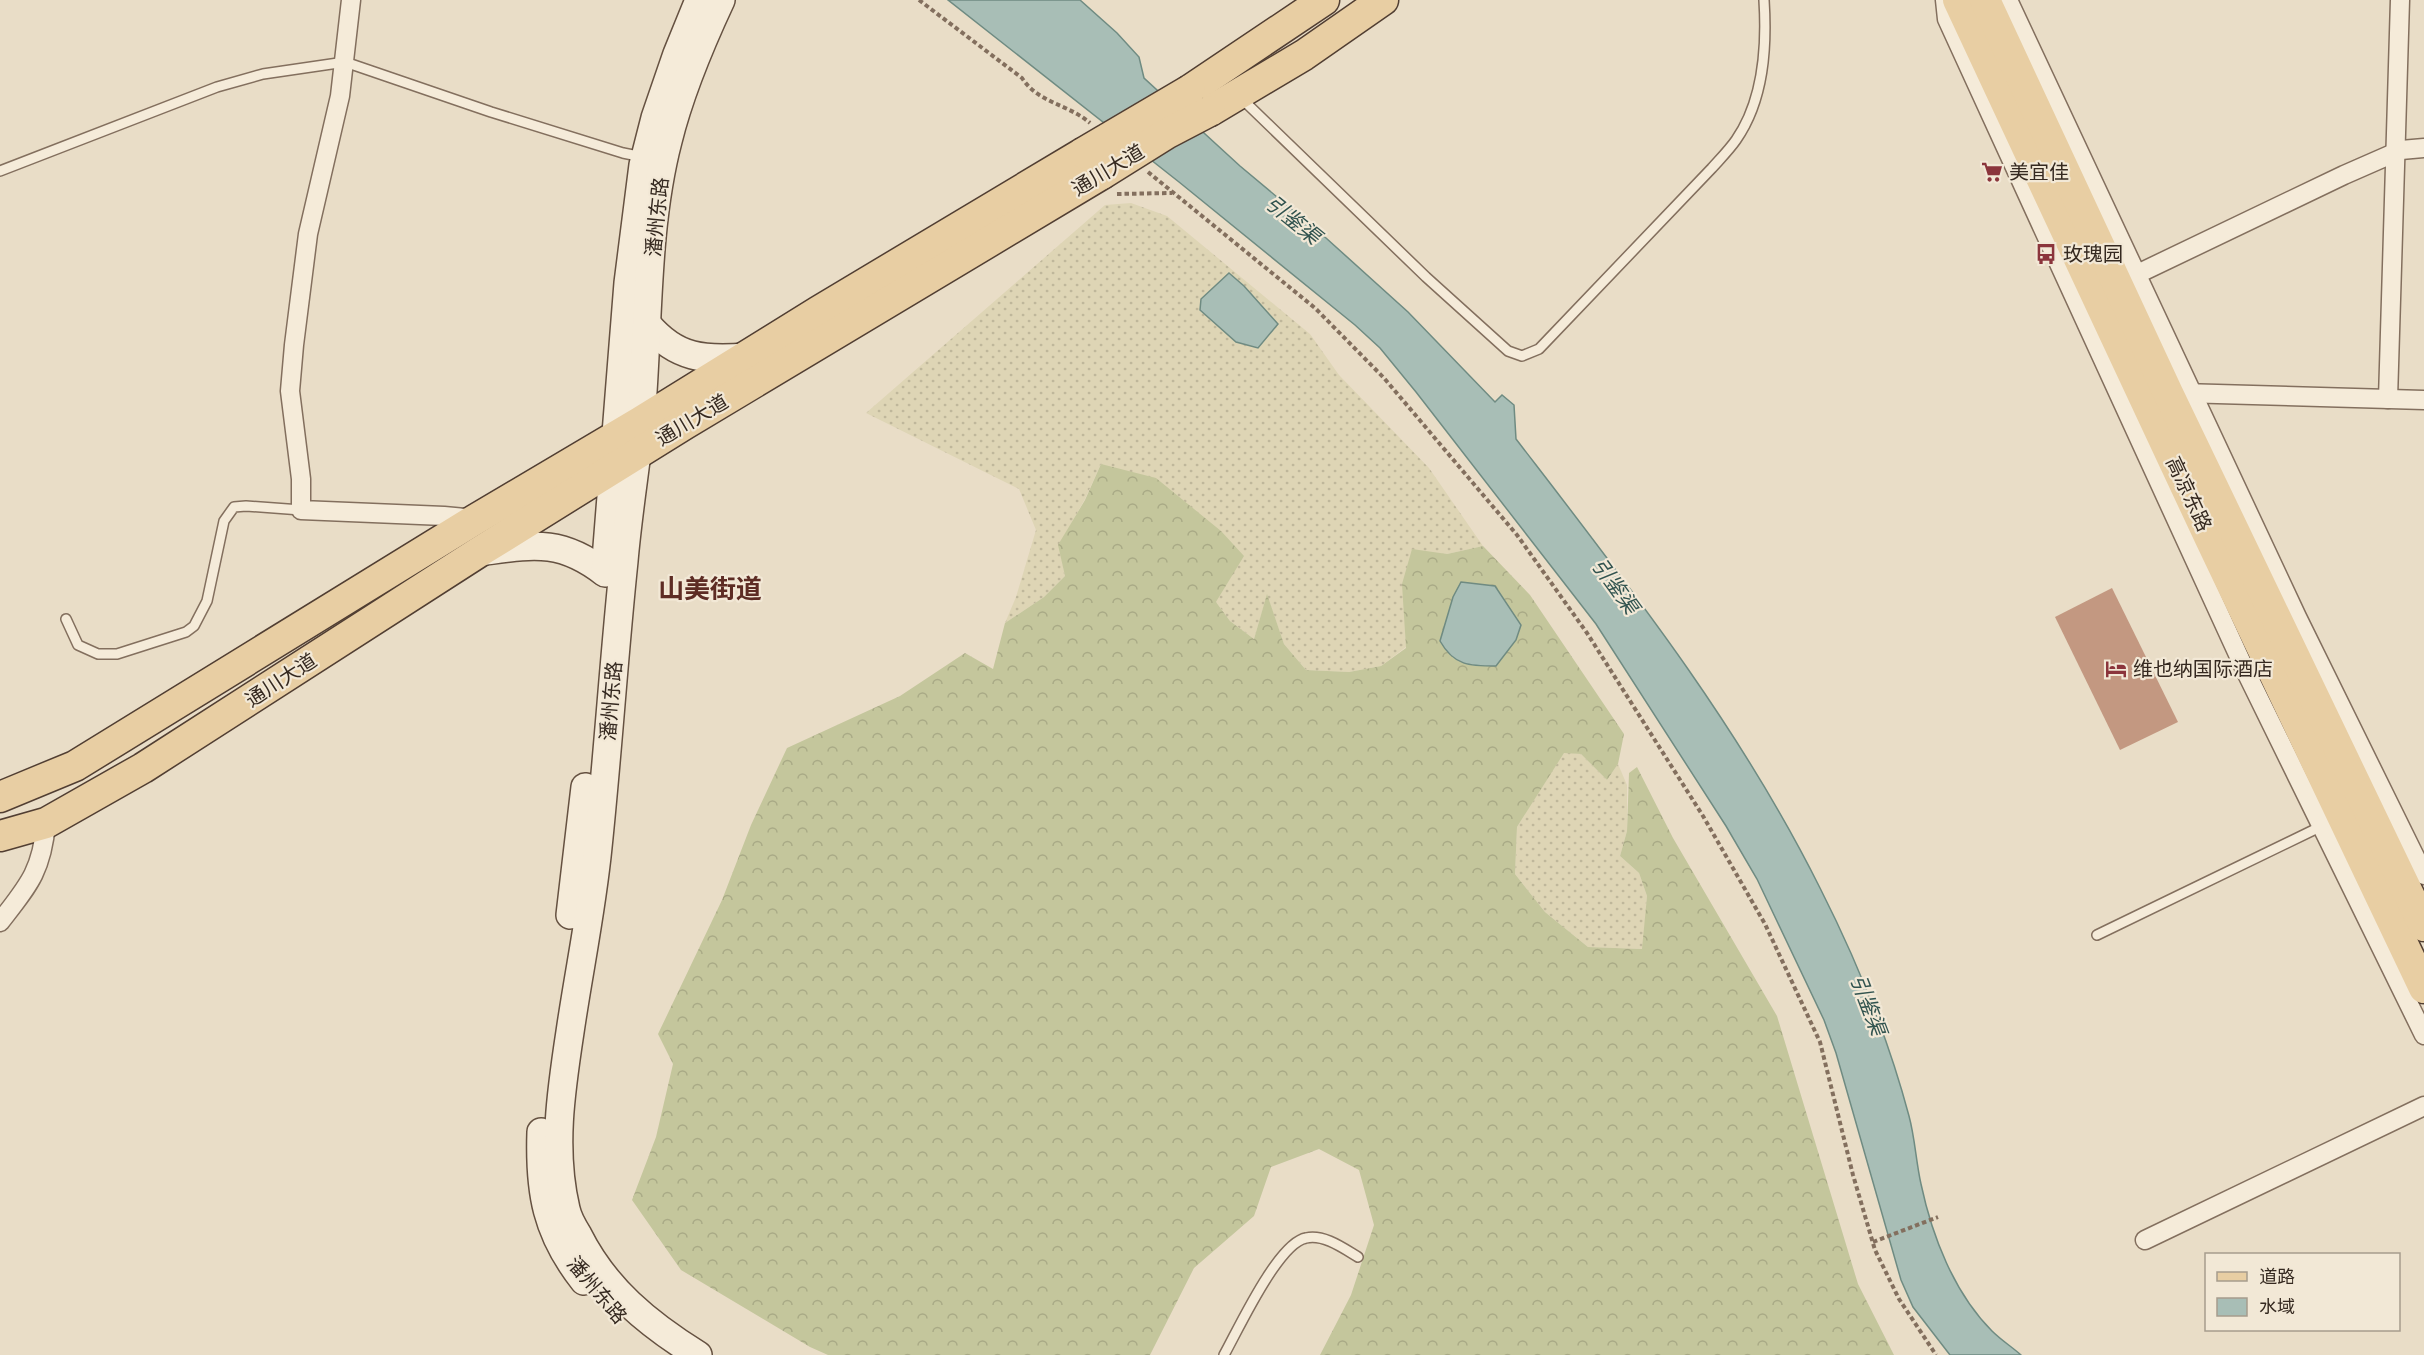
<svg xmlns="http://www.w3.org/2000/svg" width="2424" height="1355" font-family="'Source Serif 4','Noto Sans SC',serif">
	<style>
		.farmland { fill: url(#farmland-dots) }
		.forest { fill: url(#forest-crowns) }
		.water { fill: #a8beb6; stroke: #6f8b82; stroke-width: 1.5 }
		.building { fill: #c39881 }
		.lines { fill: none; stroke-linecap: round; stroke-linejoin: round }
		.lane-casing { stroke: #836f5e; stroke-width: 12 }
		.street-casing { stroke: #836f5e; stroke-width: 21 }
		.secondary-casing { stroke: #655141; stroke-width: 30 }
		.primary-casing { stroke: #513e32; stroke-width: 33 }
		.path { stroke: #836f5e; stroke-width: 4; stroke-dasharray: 4.5 3; stroke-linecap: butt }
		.lane { stroke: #f5ebd9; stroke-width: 9 }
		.street { stroke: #f5ebd9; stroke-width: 18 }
		.secondary { stroke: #f5ebd9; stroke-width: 27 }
		.primary { stroke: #e8cea3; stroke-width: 30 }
		.primary-bridge-casing { stroke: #513e32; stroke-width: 33; stroke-linecap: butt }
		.primary-bridge { stroke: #e8cea3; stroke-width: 30 }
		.labels { text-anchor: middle; stroke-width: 4.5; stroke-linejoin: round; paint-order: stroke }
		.street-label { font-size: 20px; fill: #352920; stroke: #f2e8d6 }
		.poi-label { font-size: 20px; fill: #352920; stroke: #f2e8d6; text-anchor: start }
		.water-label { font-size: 21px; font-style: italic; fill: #31534f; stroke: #f2e8d6 }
		.district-label { font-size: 26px; font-weight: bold; fill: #5d2c24; stroke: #f2e8d6 }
	</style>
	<defs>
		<pattern id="farmland-dots" width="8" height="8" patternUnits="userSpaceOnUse" patternTransform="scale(1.5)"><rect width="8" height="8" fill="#ded5b5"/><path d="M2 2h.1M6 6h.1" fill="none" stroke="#bfb79b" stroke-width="1.8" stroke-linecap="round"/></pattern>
		<pattern id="forest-crowns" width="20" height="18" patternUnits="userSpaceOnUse" patternTransform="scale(1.5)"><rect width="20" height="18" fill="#c4c69c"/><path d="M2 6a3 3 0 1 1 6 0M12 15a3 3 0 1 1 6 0" fill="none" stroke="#a9aa86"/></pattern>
	</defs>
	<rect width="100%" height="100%" fill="#e9ddc7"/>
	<g class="farmland">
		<path d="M1131,203L1167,216L1310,334L1339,375L1429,468L1483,546L1447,554L1405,618L1406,647L1381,666L1349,672L1306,670L1284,644L1267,595L1254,639L1230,621L1216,602L1243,556L1101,464L1085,499L1059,545L1065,576L1044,597L1005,623L1016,597L1036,530L1019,489L866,413L1105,205Z"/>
		<path d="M1564,752L1581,754L1607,780L1618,764L1627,785V831L1620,856L1639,873L1647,896L1643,949L1588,947L1545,912L1515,874L1517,827Z"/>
	</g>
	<path class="forest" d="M1101,464L1156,478L1221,531L1244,556L1216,602L1230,621L1254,639L1267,594L1284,644L1306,670L1349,672L1381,666L1406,648L1402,584L1412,549L1447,554L1483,546L1530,595L1624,734L1618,764L1607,780L1581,754L1564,753L1517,827L1515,874L1545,912L1588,947L1642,949L1647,896L1639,873L1620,856L1627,831L1629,773L1637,767L1673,838L1777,1016L1858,1284L1894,1355H1320L1351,1295L1374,1225L1359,1170L1319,1149L1271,1167L1254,1216L1194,1268L1150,1355H828L810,1347L681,1270L632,1200L656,1137L673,1064L658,1034L722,900L751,825L787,748L900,696L965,653L993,669L1005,623L1044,597L1065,576L1058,545L1085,500Z"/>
	<g class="water">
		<path d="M948,0H1080L1117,33L1139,57L1144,78L1240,166L1326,238L1408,312L1495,402L1502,395L1514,405L1516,439C1626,582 1739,725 1820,888C1857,961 1888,1037 1909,1116C1915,1138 1916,1162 1921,1184C1932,1236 1954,1293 1992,1331C2001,1340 2012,1347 2021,1355H1950L1913,1307L1901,1280L1836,1053L1824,1020L1757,879L1726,826L1596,624L1416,392L1380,348L1355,325L1179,182Z"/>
		<path d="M1229,273L1244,286L1278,324L1258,348L1236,342L1200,310L1201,299Z"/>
		<path d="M1461,582L1495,586L1521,625L1516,640L1496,666C1470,666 1454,666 1440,641L1453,597Z"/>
	</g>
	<path class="building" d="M2112,588L2178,722L2120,750L2055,617Z"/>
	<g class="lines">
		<defs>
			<g id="lane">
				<path d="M1241,98L1426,277L1508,351L1522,356L1539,349L1712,168C1720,159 1729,150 1736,140C1764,100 1767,47 1764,0"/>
				<path d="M0,171L217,87L263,74L345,62L491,112L623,153L643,157"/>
				<path d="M66,619L78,645L98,654H117L186,632L194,626L207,601L224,521L234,507L246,506L301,510"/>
				<path d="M2097,935L2324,825"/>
				<path d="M1224,1355C1238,1330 1278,1243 1306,1238C1324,1234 1343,1248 1358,1257"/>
			</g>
			<g id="street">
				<path d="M351,0L340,96L308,234L294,345L290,391L301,479V510L444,516L476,519"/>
				<path d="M1945,0L1947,19L2247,674L2424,1035"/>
				<path d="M2008,0L2297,617L2424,875"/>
				<path d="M2127,279L2344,175L2401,150L2424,148"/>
				<path d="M2182,393L2424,400"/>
				<path d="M2388,399L2400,0"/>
				<path d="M0,922C28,886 42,871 46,823"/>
				<path d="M2145,1240L2424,1106"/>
			</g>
			<g id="secondary">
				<path d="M648,325C677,359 704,360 746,357"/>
				<path d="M479,552C532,545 560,538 605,573"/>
				<path d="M605,572L628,283L643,165L655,118L677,54L699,0"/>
				<path d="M570,915L585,787"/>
				<path d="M541,1132C539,1192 546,1233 584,1281"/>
				<path d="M698,1355C648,1324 605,1289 578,1235C573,1227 568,1219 566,1209C552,1150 561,1091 570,1032C579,970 592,909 598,847C608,752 614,656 624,561C628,514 636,466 641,419C649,328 645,229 668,141C680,92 700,45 721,0"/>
			</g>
			<g id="primary">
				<path d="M1958,0L2210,539L2424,988"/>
				<path d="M1985,0L2168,393L2424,926"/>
				<path d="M1190,90L1324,0"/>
				<path d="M1210,111L1304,55L1383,0"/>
				<path d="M0,797L75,766L476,519L640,422L819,311L1083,153"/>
				<path d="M0,836L46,823L143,768L479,552L685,424L1102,174"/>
			</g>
		</defs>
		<use href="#lane" class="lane-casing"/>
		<use href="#street" class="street-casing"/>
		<use href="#secondary" class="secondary-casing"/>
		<use href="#primary" class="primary-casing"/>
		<g class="path">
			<path d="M919,0L1022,78C1038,103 1068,104 1090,123"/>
			<path d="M1148,172L1315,308L1384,378L1517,535L1587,633L1703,816L1765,924L1820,1042L1853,1175L1875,1250L1899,1299L1936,1355"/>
			<path d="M1117,194L1172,193"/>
			<path d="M1873,1242L1938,1217"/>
		</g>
		<use href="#lane" class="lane"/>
		<use href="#street" class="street"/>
		<use href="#secondary" class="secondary"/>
		<use href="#primary" class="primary"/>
		<defs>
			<g id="primary-bridge">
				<path d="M1083,153L1190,90"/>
				<path d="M1102,174L1166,134L1210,111"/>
			</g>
		</defs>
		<use href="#primary-bridge" class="primary-bridge-casing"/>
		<use href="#primary-bridge" class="primary-bridge"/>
	</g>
	<defs>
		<symbol id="supermarket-bare" viewBox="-9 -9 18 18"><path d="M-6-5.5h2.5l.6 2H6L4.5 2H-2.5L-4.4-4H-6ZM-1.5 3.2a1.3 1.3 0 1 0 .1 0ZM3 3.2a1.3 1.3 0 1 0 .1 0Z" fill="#8b353c" stroke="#f2e8d6" stroke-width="2.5" paint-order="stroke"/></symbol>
		<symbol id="bus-bare" viewBox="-9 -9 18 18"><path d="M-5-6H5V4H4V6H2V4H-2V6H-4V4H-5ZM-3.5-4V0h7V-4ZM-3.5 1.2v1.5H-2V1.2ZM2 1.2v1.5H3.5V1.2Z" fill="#8b353c" stroke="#f2e8d6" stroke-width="2.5" paint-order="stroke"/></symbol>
		<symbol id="hotel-bare" viewBox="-9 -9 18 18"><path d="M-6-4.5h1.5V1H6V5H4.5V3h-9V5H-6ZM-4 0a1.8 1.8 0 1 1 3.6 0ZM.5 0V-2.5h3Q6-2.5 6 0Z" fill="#8b353c" stroke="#f2e8d6" stroke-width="2.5" paint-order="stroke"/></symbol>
	</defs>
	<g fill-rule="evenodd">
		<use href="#supermarket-bare" x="1977" y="157" width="30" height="30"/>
		<use href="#bus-bare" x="2031" y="239" width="30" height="30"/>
		<use href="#hotel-bare" x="2101" y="654" width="30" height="30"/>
	</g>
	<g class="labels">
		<g class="street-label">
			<text transform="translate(1108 170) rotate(-31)" y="7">通川大道</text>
			<text transform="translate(657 217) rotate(-84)" y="7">潘州东路</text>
			<text transform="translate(692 420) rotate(-31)" y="7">通川大道</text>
			<text transform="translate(2189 494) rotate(65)" y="7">高凉东路</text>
			<text transform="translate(281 680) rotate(-33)" y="7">通川大道</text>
			<text transform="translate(611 701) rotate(-85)" y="7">潘州东路</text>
			<text transform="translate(597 1290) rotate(50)" y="7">潘州东路</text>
		</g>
		<g class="poi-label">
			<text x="2009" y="179">美宜佳</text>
			<text x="2063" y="261">玫瑰园</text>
			<text x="2133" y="676">维也纳国际酒店</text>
		</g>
		<g class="water-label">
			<text transform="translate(1293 220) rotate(39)" y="7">引鉴渠</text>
			<text transform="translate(1615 586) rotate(54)" y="7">引鉴渠</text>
			<text transform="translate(1868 1005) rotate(69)" y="7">引鉴渠</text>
		</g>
		<g class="district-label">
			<text x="710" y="598">山美街道</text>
		</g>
	</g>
	<rect x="2205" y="1253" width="195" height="78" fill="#f2e8d6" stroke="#a69c8d" stroke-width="1.5"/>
	<rect x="2217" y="1272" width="30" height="9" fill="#e8cea3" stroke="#a69c8d" stroke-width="1.5"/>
	<text x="2259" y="1283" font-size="18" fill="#352920">道路</text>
	<rect x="2217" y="1298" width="30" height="18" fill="#a8beb6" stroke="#a69c8d" stroke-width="1.5"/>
	<text x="2259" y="1313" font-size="18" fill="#352920">水域</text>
</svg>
